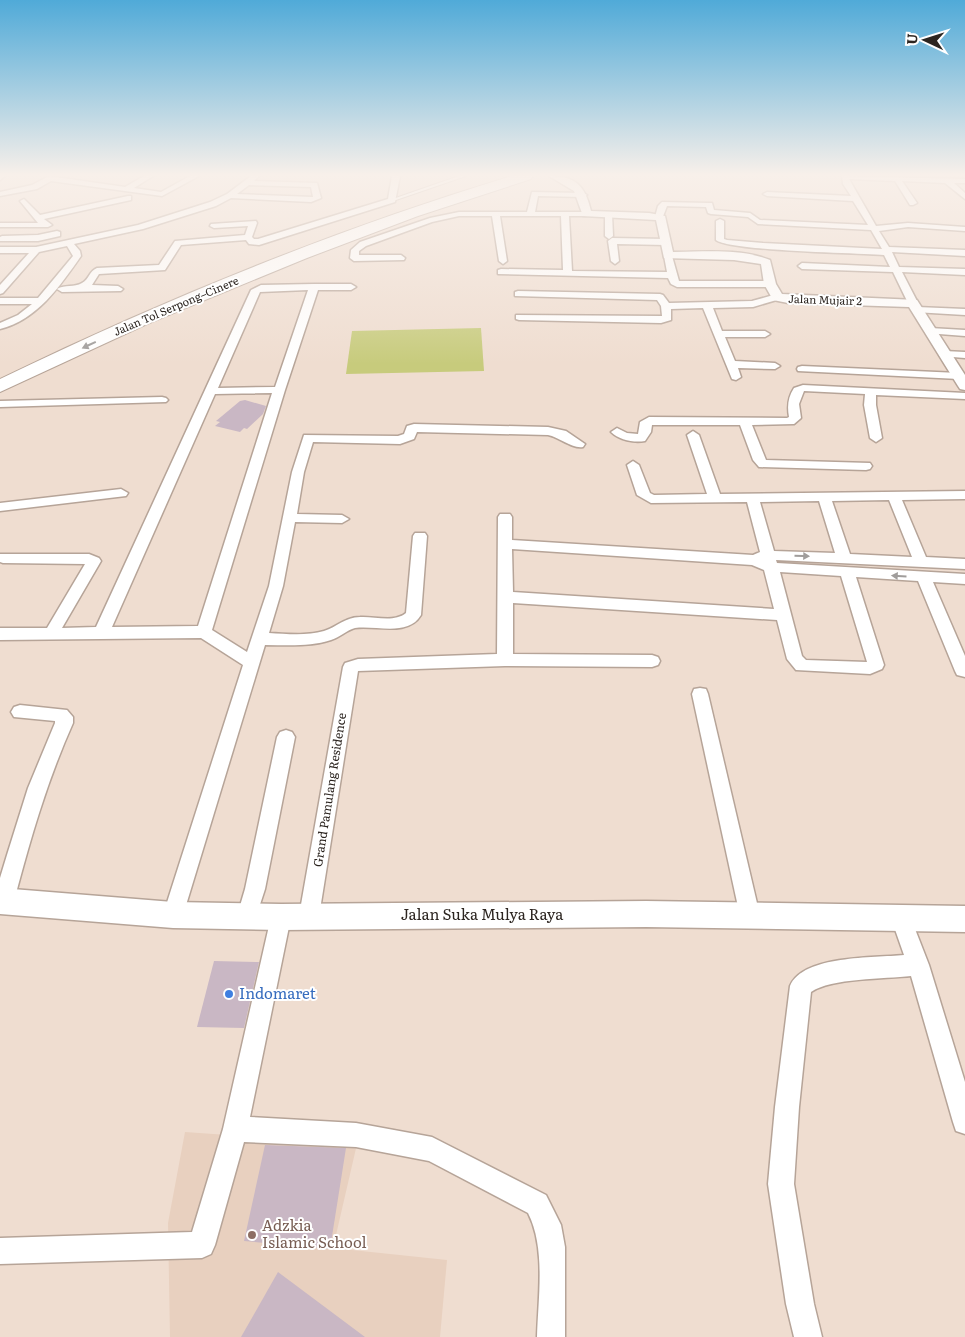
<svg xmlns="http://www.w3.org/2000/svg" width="965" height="1337" font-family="Literata,serif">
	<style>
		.built { fill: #e8d0bf }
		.green { fill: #c7cb7c }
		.building { fill: #c9b7c4 }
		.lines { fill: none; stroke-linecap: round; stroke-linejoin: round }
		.service-casing { stroke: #b6a498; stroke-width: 2 }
		.minor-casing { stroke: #b6a498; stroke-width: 3 }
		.tertiary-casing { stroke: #b6a498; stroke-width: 3 }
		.motorway-casing { stroke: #b6a498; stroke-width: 2 }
		.service { fill: #fff; fill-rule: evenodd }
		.minor { fill: #fff; fill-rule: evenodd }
		.tertiary { fill: #fff; fill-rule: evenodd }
		.motorway { fill: #fff; fill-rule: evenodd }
		.oneway { fill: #a09d9b }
		.shop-dot { fill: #3f7fe0; stroke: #fff; stroke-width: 2 }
		.education-dot { fill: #8d6e63; stroke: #fff; stroke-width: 2 }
		.labels { text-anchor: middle; stroke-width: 4; stroke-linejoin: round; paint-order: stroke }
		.far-street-label { font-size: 11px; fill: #2c2520; stroke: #fff }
		.street-label { font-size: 12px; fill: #2c2520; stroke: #fff }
		.near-street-label { font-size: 15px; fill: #2c2520; stroke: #fff }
		.near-shop-label { font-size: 15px; fill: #366cbe; stroke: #fff; text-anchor: start }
		.near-education-label { font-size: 15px; fill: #785e54; stroke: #fff; text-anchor: start }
	</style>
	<rect width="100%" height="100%" fill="#efddd0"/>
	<path class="built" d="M185,1132L357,1144L333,1248L447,1260L440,1337H170L168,1223Z"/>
	<path class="green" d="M481,328L484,371L346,374L352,331Z"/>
	<g class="building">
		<path d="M245,400L266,406L263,414L247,429L244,428L240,432L215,426L220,422L216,421L240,401Z"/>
		<path d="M214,961L259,962L244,1028L197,1027Z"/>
		<path d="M265,1145L346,1148L330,1249L244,1241Z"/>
		<path d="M278,1272L365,1337H241Z"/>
	</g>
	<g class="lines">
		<defs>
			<path id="service" d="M459,176H466L393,201L390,200Z"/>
			<g id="minor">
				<path d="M0,176H5L0,180Z"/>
				<path d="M49,176L125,187L144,176H153L134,188L161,192L190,176H199L162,196L51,181L37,189L0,196V192L32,185Z"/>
				<path d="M251,176H259L254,181L317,183L321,198L311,202L231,198L216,206L143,229L74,244L80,251L81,256C60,286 37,320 0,329V323L18,315L32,304H0V298H38L73,256L67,246L39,252L3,293L0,294V285L29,253H0V247H36L138,225L210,202L227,194ZM249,185L311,187L313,197L237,194Z"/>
				<path d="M392,176H400L395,202L259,245L249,244L246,240L181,245L165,270L99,274L92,285L118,286L123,289L121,291L62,292L57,289C65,284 74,288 82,283C89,280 89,271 97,268L159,265L175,241L245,235L248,226L214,228L210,226L211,224L256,221L257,223L252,237L254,239H258L388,199Z"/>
				<path d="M842,176L965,179V183H954L965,193V199L945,183L902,181L917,203L913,205H910L895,181L849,179L876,226L908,223L965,227V231L908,227L879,231L889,247L965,250V256L892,252L899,267L965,269V275L902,272L918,303L913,306L908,303L893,272L802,269L798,266L802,263L890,267L884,255C859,253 729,251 716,240V221L720,219L724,221V239L727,240L763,243L882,249L871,230L758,224L748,217L711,214L708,213L706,207L667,206L662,219L655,217L658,206L662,202L709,203H712L714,210L750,213L760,220L868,225L853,201L767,196L763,194L767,192L851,196L843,184Z"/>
				<path d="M532,192L583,193L587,195L583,197L538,196L535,212H587L591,214L587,216H569L572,271L667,272L664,256L668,253L672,256L679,281H770L775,284L770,287H677L671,284L668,278L498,274V270L501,269L563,270L561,216H500L507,261L503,264L499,261L492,216H459L432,222L366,246L359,251V255H401L405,258L404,260L354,261L350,258L351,250L360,242L430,218L459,212H527Z"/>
				<path d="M128,196H131V200L44,219L52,225L48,227H0V223H38L20,201L24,199L40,215Z"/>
				<path d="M605,212L612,214L613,236L609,239L605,236Z"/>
				<path d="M57,231L60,232V236L38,241H0V237L2,236L38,235Z"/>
				<path d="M612,238L666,239L670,242L666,245L617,244L619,261L615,264L611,261L608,241Z"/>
				<path d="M314,284H351L356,287L351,290H318L285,390L212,630L247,652L269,586L292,472L304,435L398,436L404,434L407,426L414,424L548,427L566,431L585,444L583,447C572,449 559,437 548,435L417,432L414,439L400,444L313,442L304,472L297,514L342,515L349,519L342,523L295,522L283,586L269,633C287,634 307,636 324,631C337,627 345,617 360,617C374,616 394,623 406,613L413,536L415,533H425L427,536L421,615C408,637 376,625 355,628C347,630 340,637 331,640C310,647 288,645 265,645L183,915L180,922L173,925L166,922L163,915L243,665L201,638L0,640V628H47L85,564L3,563L0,562V554H89L99,558L101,561L62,628L96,627L251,290L261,285ZM308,290L275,387L218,388L260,292ZM272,393L198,626L112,627L215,394Z"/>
				<path d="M518,291L660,294L663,295L669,303L752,301L777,294L780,295V299L753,307L713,308L722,331H765L770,334L765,337H725L735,361L775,363L780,366L775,369L738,368L741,377L736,380L732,379L703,308L671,309V320L661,323L519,320L516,319V315L662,316L661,306L657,300L515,296V292Z"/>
				<path d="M917,307L965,309V315L914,312L912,310Z"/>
				<path d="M930,328L965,330V336L926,333V329Z"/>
				<path d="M944,351L965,352V358L940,356L939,354Z"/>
				<path d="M802,366L959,373L964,376L959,379L798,371L797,369L798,367Z"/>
				<path d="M803,385L965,393V399L876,395V405L882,438L876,442L870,438L864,405L865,394L804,391L799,404L801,418L794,424L752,425L766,460L870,463L872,466L870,469L866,470L759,467L753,460L740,425H652L651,432L645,441C634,443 619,440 611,432L617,428L627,433L638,434L640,422L649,417L787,418L789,417C787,406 788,397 794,388Z"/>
				<path d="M162,397L166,398L168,400L166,402L0,407V401Z"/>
				<path d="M693,431L699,435L720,494L965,491V499L902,500L926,557L965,559V569L776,560L777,563L965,574V584L933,582L965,656V677L957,675L955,671L918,581L856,577L884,665L882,669L870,674L796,670L787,659L777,620L513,603V654L652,655L658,657L660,661L658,665L652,667L505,666L358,671L319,916L316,923L309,926L302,923L299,916L343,667L345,663L358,659L497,654L498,517L500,514H510L512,517V540L753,555L760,552L747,502L651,503L637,495L627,465L633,461L639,465L650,493L654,495L707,494L687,435ZM889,500L912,557L850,554L832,501ZM819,501L835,553L774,551L760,502ZM512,549L752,565L764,570L774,609L513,592ZM780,572L841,576L867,662L806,660L802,656Z"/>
				<path d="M121,489L128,493L126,496L0,511V503Z"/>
				<path d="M700,688L706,689L708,694L760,916L757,923L750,926L743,923L740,916L692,694L694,689Z"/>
				<path d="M20,705L67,710L73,717V723C47,781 30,840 14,901L11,908L4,911L0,909V878L7,855L28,788L55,723V721L14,717L11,712L14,707Z"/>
				<path d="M286,730L292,732L295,737L265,889L254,923L247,926L240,923L237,916L245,889L277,737L280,732Z"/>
				<path d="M281,907L288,910L291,917L250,1117L356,1123L432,1137L546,1195L561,1225L565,1247V1337H537C538,1298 546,1248 528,1213L429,1161L356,1147L244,1142L215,1245L211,1254L202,1258L0,1264V1238L192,1232L223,1129L271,917L274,910Z"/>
				<path d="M901,908L908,911L929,965L965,1082V1134L956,1131L953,1122L911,976C885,979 831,978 811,992L799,1107L794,1184L814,1304L822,1337H794L786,1304L768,1184L775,1107L790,986C803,955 874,958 904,955L891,918L894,911Z"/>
			</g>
			<g id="tertiary">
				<path d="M549,176C575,176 585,185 591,211L649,213L665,216L673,252C705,252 740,248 770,260L776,284L782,294L917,300L965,375V390L960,389L958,386L909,307L788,303L773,300L764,284L761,264L734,260L664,258L656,220L583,216L574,191Z"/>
				<path d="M0,888L173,902L281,904L646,901L965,906V932L646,927L281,930L173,928L0,914Z"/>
			</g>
			<path id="motorway" d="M512,176H533L531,179L418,216L307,258L147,324L0,392V379C165,299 337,229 512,176Z"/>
		</defs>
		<use href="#service" class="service-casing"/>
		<use href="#minor" class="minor-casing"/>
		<use href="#tertiary" class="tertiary-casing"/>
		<use href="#motorway" class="motorway-casing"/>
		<use href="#service" class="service"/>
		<use href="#minor" class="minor"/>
		<use href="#tertiary" class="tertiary"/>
		<use href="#motorway" class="motorway"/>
	</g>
	<defs><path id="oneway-solid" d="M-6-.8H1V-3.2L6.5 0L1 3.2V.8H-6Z" transform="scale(1.25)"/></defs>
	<g class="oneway">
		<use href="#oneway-solid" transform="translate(89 345) rotate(155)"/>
		<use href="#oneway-solid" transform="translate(802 556) rotate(2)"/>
		<use href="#oneway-solid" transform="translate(899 576) rotate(-177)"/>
	</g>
	<linearGradient id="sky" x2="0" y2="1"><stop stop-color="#50aad8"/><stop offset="0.48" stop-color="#f8f0ea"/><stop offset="1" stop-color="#f8f0ea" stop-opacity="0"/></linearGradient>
	<rect width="965" height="364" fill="url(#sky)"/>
	<circle class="shop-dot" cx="229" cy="994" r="5"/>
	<circle class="education-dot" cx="252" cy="1235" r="5"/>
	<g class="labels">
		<g class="far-street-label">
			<text transform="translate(825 300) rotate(2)" y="4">Jalan Mujair 2</text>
			<text transform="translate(176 306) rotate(-23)" y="4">Jalan Tol Serpong–Cinere</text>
		</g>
		<g class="street-label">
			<text transform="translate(330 790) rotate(-81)" y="4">Grand Pamulang Residence</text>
		</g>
		<g class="near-street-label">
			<text x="482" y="920">Jalan Suka Mulya Raya</text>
		</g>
		<g class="near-shop-label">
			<text x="239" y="999">Indomaret</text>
		</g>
		<g class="near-education-label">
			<text x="262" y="1231">Adzkia<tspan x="262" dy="17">Islamic School</tspan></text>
		</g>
	</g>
	<g transform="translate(925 40) rotate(274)" stroke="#ffffff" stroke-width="4" paint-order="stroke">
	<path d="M0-4L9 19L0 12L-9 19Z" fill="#2c2520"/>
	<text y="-8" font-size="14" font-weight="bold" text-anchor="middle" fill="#2c2520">U</text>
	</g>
</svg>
